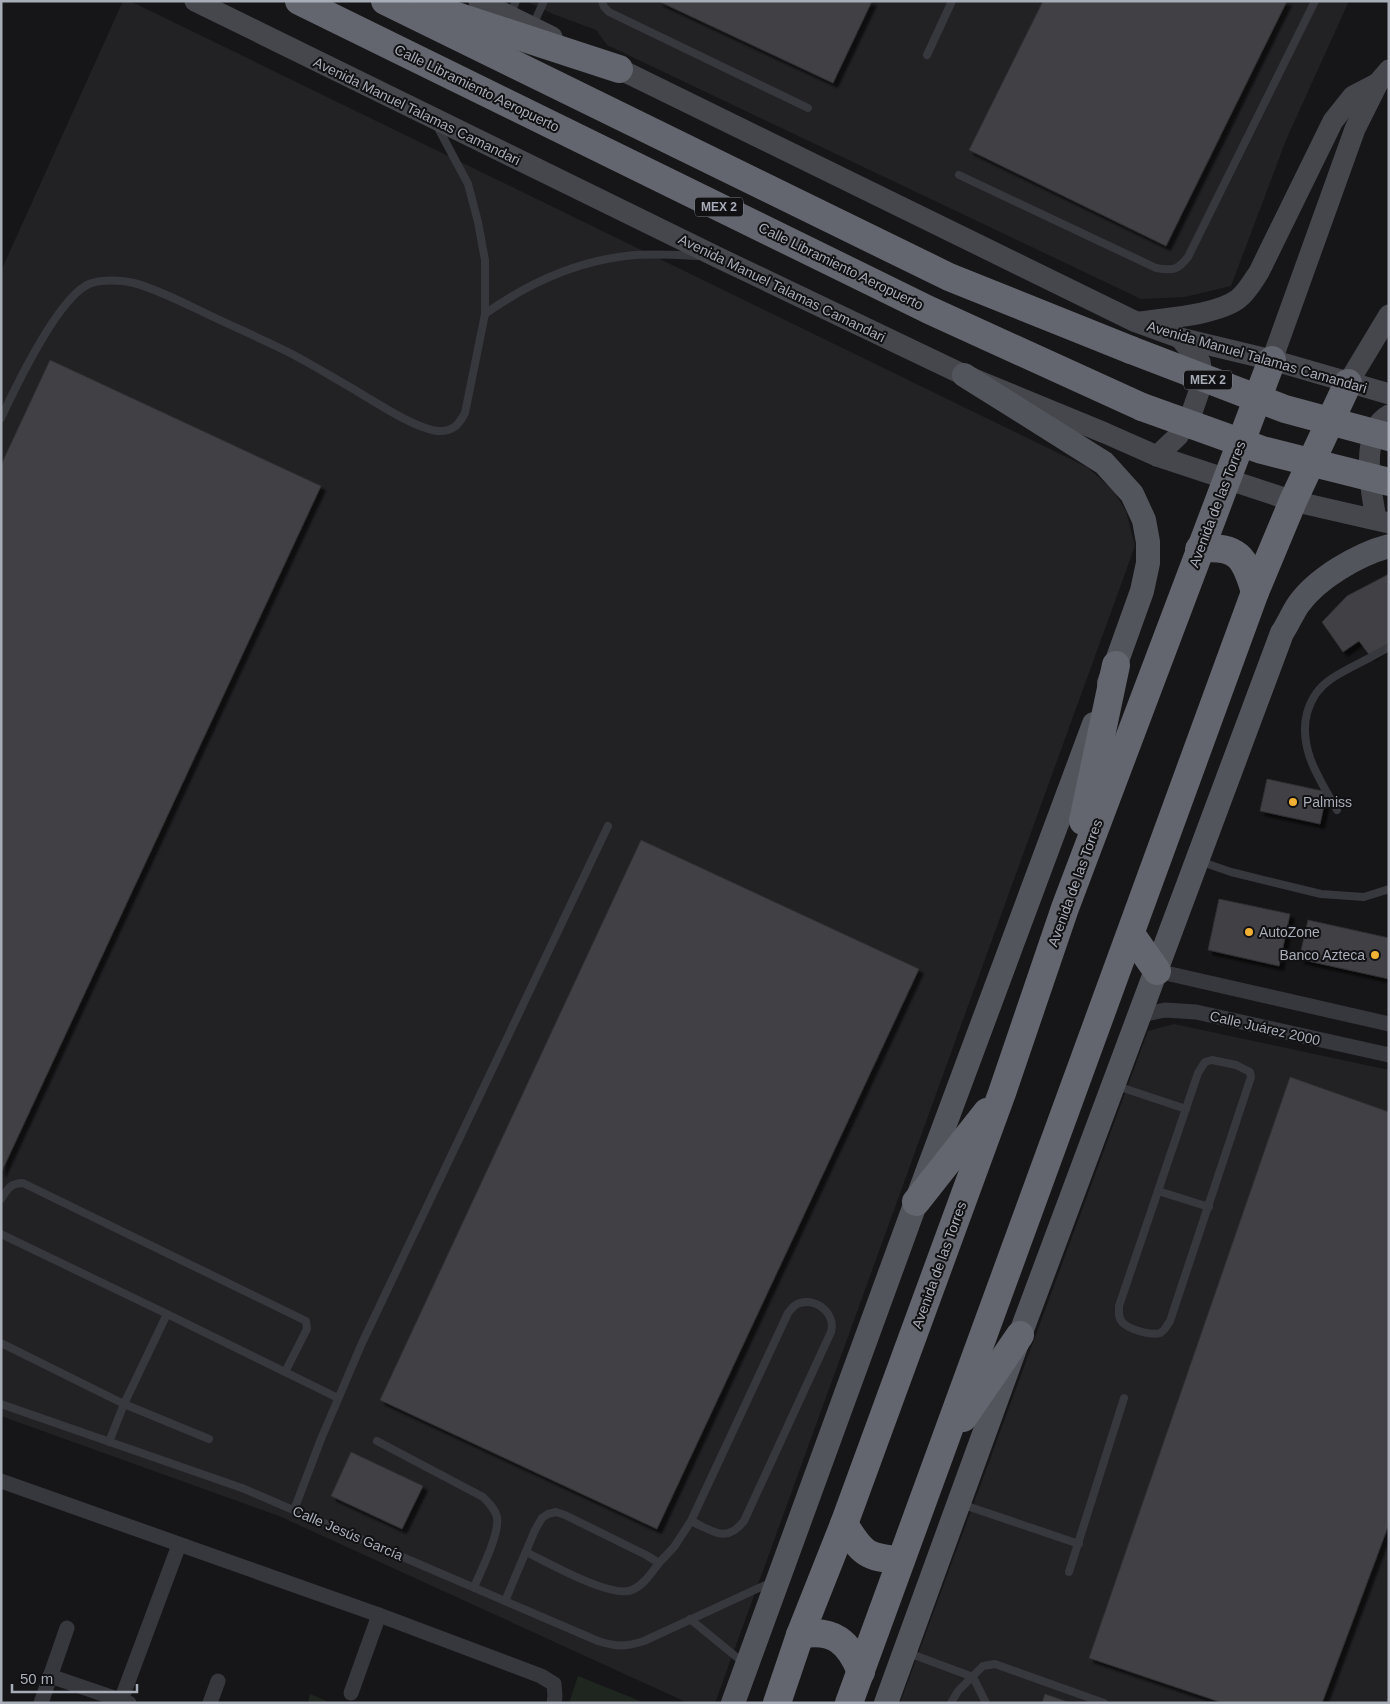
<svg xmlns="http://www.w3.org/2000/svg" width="1390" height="1704" font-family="Helvetica,sans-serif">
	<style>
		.built { fill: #222225 }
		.green { fill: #1e261f }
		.building { fill: #404145; stroke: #303034; filter: url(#shadow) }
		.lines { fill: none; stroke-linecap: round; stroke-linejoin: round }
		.lane { stroke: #37383d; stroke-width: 8 }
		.street { stroke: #37383d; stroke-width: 15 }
		.secondary { stroke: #45474d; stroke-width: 21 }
		.primary { stroke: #53555c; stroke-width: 24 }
		.highway { stroke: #63666e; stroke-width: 28 }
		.highway-bridge { stroke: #63666e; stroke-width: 28 }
		.poi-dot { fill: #f2b134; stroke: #111113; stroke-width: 2 }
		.labels { text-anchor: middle; stroke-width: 4; stroke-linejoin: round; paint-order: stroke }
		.shield { fill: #111113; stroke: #7b7e86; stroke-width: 1 }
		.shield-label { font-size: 12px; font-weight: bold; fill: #a8adb8 }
		.street-label { font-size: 14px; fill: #a8adb8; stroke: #111113 }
		.poi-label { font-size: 14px; fill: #a8adb8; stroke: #111113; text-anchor: start }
	</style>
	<defs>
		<filter id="shadow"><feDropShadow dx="4.5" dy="4.5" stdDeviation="1" flood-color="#0009"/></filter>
	</defs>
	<rect width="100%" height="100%" fill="#161618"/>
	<g class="built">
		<path d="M123,1H130L1087,467L1113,490L1126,511L1135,546L715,1703H688L279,1516L1,1416V271Z"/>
		<path d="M526,1H1349L1286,140L1231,286L1185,297L1141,299L607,45L596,30L553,14Z"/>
		<path d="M1174,1024L1389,1070V1703H900L1148,1031Z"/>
	</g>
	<g class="green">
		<path d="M578,1676L645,1703H569Z"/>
		<path d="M310,1694L331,1703H308Z"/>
	</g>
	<g class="building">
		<path d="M658,1H872L833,83Z"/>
		<path d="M1043,1H1287L1166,246L969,150Z"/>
		<path d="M50,360L321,486L1,1173V465Z"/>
		<path d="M1389,574V643L1370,656L1359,641L1343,652L1322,622L1347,596Z"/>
		<path d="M1267,779L1327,792L1320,824L1260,811Z"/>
		<path d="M641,840L919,969L657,1529L380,1400Z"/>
		<path d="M1219,899L1290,914L1279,966L1208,950Z"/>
		<path d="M1308,920L1389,938V979L1299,959Z"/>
		<path d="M1290,1077L1389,1112V1524L1322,1703H1223L1089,1658Z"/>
		<path d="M351,1452L423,1486L402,1529L331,1496Z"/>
		<path d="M1045,1694L1071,1703H1042Z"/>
	</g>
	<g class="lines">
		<g class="lane">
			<path d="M602,1L604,7L609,12L808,108"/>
			<path d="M510,15L516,1"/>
			<path d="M533,25L544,1"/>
			<path d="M927,55L952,1"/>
			<path d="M959,175L1156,268C1173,271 1178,270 1188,257L1315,1"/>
			<path d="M485,314C527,284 574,262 626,256C650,253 675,255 699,256"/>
			<path d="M1,418C16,386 58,298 89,284C101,279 122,280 134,283C157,289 186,304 207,314C234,327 260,338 286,351C310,363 332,377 355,390C375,402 419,431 440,431C454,431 459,424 465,413L485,314V260L478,222L468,184L436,124"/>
			<path d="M1337,810C1320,780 1298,749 1307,713C1311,699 1319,687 1331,679C1349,667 1370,659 1389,647"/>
			<path d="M1199,861L1231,872L1321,894L1364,897L1389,889"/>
			<path d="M1212,1060L1236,1065L1250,1072L1251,1077L1170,1321C1167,1325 1165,1331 1160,1333C1151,1336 1128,1329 1122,1322C1118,1317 1119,1312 1119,1306L1198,1073L1205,1062Z"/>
			<path d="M1117,1086L1186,1109"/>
			<path d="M1158,1191L1209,1207"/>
			<path d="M1,1199C7,1190 10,1183 23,1183L306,1321L307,1329L285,1372"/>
			<path d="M1,1234L167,1314L124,1404L109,1442"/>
			<path d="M167,1314L338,1398"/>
			<path d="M1,1343L124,1404L209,1439"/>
			<path d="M1,1404L242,1488L598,1641C617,1647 625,1647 644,1641L772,1582"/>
			<path d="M377,1441L483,1497C489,1503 495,1509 497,1517C500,1533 481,1571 474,1587"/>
			<path d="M961,1504L1079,1544"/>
			<path d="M294,1510L321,1439L362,1343L608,826"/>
			<path d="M526,1552C547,1562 611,1599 632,1590C644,1585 651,1573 659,1563"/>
			<path d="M1069,1572L1124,1398"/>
			<path d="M505,1601L535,1530L542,1518L548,1514L556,1512L565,1515L646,1555L659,1563L674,1547L691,1521L788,1313C791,1309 795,1304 800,1303C817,1298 836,1314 831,1332L744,1521C726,1544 713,1531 691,1521"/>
			<path d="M690,1619L745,1664"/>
			<path d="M906,1652L973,1677L986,1703"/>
			<path d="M951,1703L958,1691L983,1666L995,1664L1104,1703"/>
		</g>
		<g class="street">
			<path d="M1157,971L1389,1024"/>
			<path d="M1141,1015L1165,1010L1196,1012L1389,1055"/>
			<path d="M1,1481L379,1615L541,1676L554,1684L555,1696L554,1703"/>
			<path d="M50,1676L129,1703"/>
			<path d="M351,1693L379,1615"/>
			<path d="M41,1703L67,1628"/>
			<path d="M120,1703L179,1545"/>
			<path d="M210,1703L218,1681"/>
		</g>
		<g class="secondary">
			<path d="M195,1L717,257L964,375L1105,433L1157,456L1293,501L1389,523"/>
			<path d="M479,1L552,37"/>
			<path d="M605,62L1136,322L1180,338L1272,360L1389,394"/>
			<path d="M1140,322C1166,318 1217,315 1238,299C1247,292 1253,281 1259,272L1333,121L1353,96L1378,83"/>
			<path d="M1272,360L1355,129L1378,83L1389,70"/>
			<path d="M1348,383L1389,315"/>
			<path d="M1157,456L1178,436L1192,412L1203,380L1200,362L1180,338"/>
			<path d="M1376,519C1371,491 1359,431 1389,415"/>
		</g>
		<g class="primary">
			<path d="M964,375L1104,463L1132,494L1144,520L1148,542V563L1142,591L1109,683"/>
			<path d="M733,1703L916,1202L1094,724"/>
			<path d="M886,1703L1020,1335L1282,633C1288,624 1292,614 1298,605C1316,579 1358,554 1389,546"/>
		</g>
		<g class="highway">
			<path d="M299,1L929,310L1142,407"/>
			<path d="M385,1L949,277L1131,350"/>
			<path d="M426,6L619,69"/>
			<path d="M1199,549C1239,545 1245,558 1255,592"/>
			<path d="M1083,821L1116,665"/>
			<path d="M1131,934L1157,971"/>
			<path d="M916,1202L987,1112"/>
			<path d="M963,1418L1020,1335"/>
			<path d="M844,1524C862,1553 866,1558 901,1560"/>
			<path d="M800,1635C833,1628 849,1642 861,1672"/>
			<path d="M777,1703L800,1635L844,1524L1002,1093L1065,908L1272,360"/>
			<path d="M849,1703L1255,592L1293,501L1348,383"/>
		</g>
		<g class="highway-bridge">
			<path d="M1131,350L1285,409L1389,437"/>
			<path d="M1142,407L1262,450L1389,482"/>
		</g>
	</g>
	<g class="poi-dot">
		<circle cx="1293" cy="802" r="5"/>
		<circle cx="1249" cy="932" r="5"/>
		<circle cx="1375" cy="955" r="5"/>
	</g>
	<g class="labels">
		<g class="shield">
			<rect x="695" y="197.5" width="48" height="19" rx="4"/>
			<rect x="1184" y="370.5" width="48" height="19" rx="4"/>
		</g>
		<g class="shield-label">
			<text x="719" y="211">MEX 2</text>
			<text x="1208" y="384">MEX 2</text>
		</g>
		<g class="street-label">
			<text transform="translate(477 88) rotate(26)" y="5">Calle Libramiento Aeropuerto</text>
			<text transform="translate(417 111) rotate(26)" y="5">Avenida Manuel Talamas Camandari</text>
			<text transform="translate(841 266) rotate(26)" y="5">Calle Libramiento Aeropuerto</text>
			<text transform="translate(782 288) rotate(26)" y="5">Avenida Manuel Talamas Camandari</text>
			<text transform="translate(1257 357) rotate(16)" y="5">Avenida Manuel Talamas Camandari</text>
			<text transform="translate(1217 504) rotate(-69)" y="5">Avenida de las Torres</text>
			<text transform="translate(1075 883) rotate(-70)" y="5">Avenida de las Torres</text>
			<text transform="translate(1265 1028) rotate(13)" y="5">Calle Juárez 2000</text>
			<text transform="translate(939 1265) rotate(-70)" y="5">Avenida de las Torres</text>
			<text transform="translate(348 1533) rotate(23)" y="5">Calle Jesús García</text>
		</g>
		<g class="poi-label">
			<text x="1303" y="807">Palmiss</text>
			<text x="1259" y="937">AutoZone</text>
			<text x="1365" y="960" text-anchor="end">Banco Azteca</text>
		</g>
	</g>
	<rect width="1390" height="1704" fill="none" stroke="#a8adb8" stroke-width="5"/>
	<path d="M12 1684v8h125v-8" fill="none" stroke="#a8adb8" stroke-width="2.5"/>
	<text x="20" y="1684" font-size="15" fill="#a8adb8" stroke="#111113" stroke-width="4" paint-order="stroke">50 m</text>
</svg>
